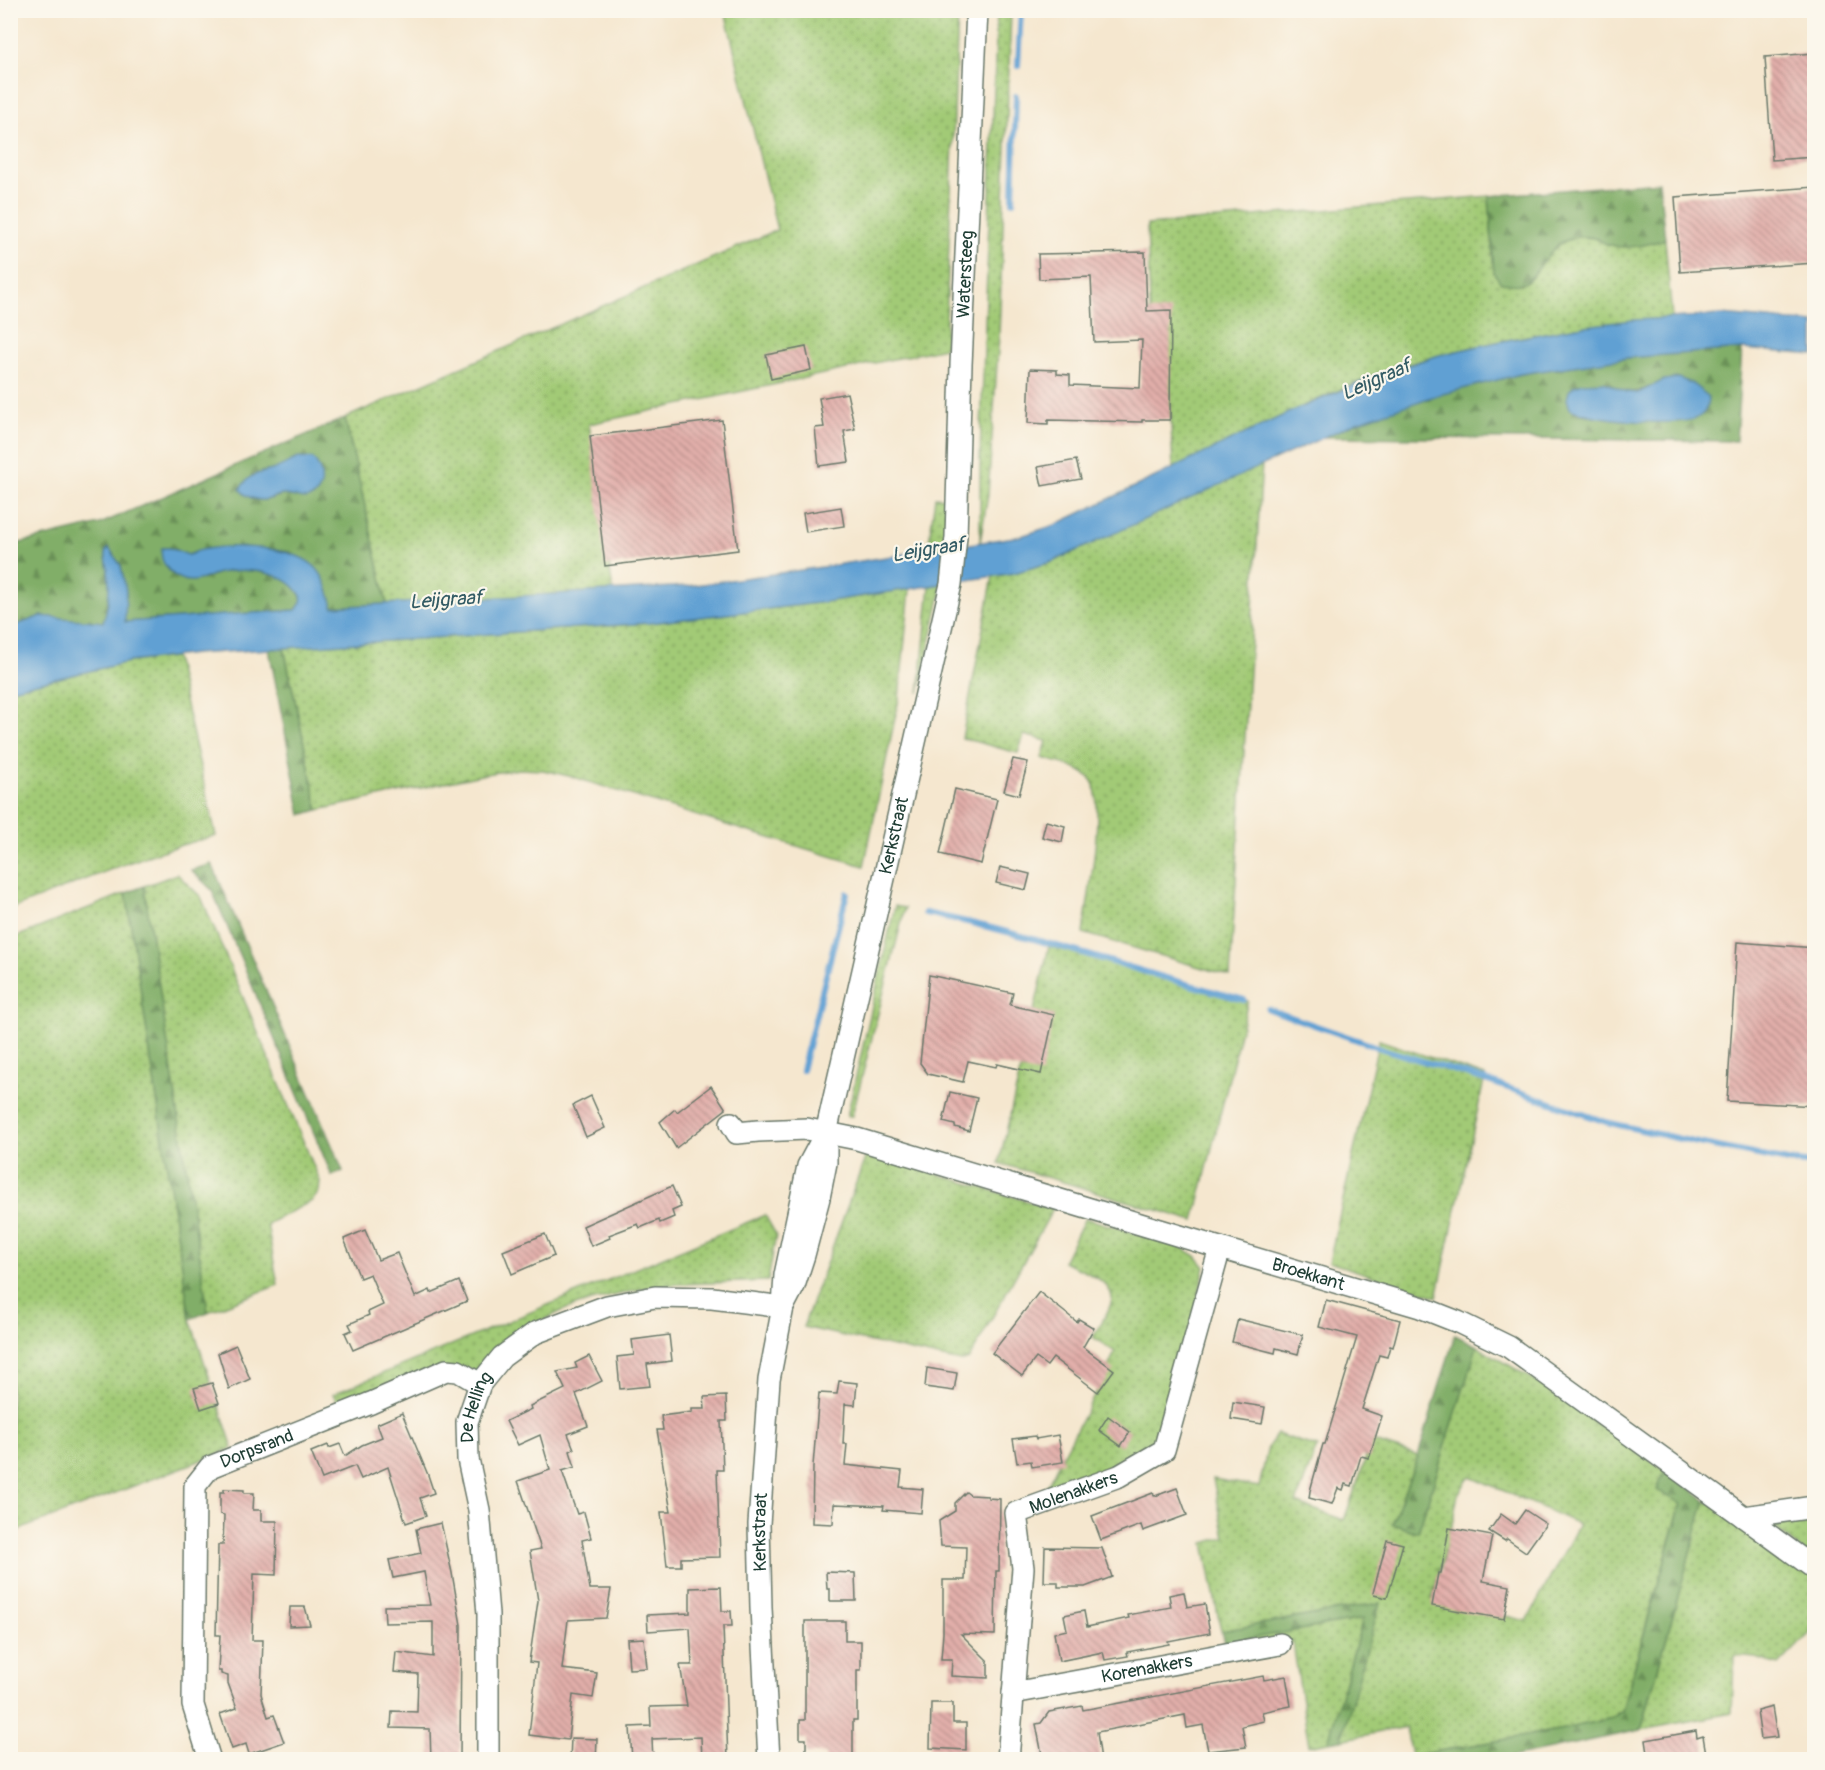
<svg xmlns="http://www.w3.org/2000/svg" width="1825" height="1770" font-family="Pangolin,sans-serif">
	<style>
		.grass { fill: url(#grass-dots); stroke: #608455; stroke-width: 1.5; fill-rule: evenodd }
		.forest { fill: url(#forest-firs); stroke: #50764e; stroke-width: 1.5; fill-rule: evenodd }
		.water { fill: #61a0d3; stroke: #406e84; stroke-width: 1.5 }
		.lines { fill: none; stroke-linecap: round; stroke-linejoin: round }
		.stream { stroke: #61a0d3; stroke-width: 6 }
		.building { fill: url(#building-back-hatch) }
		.minor-casing { stroke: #6a786a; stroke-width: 24 }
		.minor { stroke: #fff; stroke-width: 21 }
		.labels { text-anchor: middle; stroke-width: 4.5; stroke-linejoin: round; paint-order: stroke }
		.street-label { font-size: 18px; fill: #1f3d34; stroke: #fbf7ec }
		.water-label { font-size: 20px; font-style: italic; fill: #335b64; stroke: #fbf7ec }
	</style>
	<defs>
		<pattern id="grass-dots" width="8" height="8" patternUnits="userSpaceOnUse" patternTransform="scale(1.5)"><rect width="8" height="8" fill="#a2ca76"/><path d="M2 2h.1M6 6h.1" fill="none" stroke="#83a562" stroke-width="1.8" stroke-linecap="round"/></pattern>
		<pattern id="forest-firs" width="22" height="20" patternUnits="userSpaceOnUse" patternTransform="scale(1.5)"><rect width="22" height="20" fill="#81ae67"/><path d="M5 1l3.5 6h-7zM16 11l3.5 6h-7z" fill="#698f56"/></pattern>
		<pattern id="building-back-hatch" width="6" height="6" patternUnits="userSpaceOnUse" patternTransform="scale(1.5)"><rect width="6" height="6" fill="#e2afaa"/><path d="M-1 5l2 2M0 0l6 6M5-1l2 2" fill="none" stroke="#b7908b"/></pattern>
	</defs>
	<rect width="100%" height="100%" fill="#fbf7ec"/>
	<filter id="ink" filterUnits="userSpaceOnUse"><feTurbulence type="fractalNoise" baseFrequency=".0167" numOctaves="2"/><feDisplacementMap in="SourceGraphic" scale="12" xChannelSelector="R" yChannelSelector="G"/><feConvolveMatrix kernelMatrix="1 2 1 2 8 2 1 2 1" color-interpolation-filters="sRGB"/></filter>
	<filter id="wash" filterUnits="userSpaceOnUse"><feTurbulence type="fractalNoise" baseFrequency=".008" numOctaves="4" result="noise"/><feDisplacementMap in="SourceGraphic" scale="24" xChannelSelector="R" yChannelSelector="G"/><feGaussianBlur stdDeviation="1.35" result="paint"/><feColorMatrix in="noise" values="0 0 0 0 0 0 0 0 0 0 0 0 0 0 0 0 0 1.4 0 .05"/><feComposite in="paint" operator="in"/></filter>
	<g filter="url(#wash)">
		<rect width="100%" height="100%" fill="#f5e7cf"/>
		<g class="grass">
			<path d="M725,11H958L945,348L589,424L613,591L387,604L345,418L777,230Z"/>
			<path d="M997,11H1011L999,335L988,495L980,542V455Z"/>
			<path d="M1489,196L1494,273L1527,282L1549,253L1562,242L1577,237L1595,238L1608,245L1651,243L1665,239L1672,318C1623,321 1575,328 1527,336C1476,346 1424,357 1376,375C1307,402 1240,436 1173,469L1167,331H1151L1147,225Z"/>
			<path d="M1262,464L1230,976L1083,933C1087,905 1106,803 1092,781C1084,768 1056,762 1042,758L1047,741L1024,735L1018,753L962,738L993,576L1014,573L1052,562Z"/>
			<path d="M935,497L944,498L949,507L945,548L928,550Z"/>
			<path d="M943,584L919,693L930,586Z"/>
			<path d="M910,589L899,699L864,866L733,827L573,777L543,770L519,769L486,774L318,810L284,648L650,623L818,603Z"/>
			<path d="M175,657L216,836C146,852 78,883 11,909V689L129,662Z"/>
			<path d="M177,874L201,897L320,1181L319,1192L312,1201L267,1224L278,1285L208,1312L144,886Z"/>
			<path d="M126,893L190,1319L233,1448L11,1533V939Z"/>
			<path d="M895,906L905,908L852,1116H847Z"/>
			<path d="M1049,946L1248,1001L1194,1221L999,1163Z"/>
			<path d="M1379,1040L1485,1076L1437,1297L1329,1262Z"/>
			<path d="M867,1153L1053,1209L969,1359L961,1362L803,1327Z"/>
			<path d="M765,1215L776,1235L768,1281L680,1284L650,1287L591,1301L566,1309L539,1322L483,1370H470L340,1406L333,1394Z"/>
			<path d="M1085,1218L1181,1247L1196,1256L1205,1267L1161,1458L1042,1495L1100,1385L1115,1352L1093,1337C1098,1328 1112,1308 1112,1298C1111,1279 1078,1269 1063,1262Z"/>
			<path d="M1477,1346L1529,1377L1665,1471L1681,1503L1622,1710L1612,1718L1564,1729L1411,1756L1406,1727L1341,1740L1379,1604L1221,1631L1204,1543L1225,1537L1213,1479L1259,1487L1268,1447L1277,1434L1317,1447L1296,1503L1344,1520L1372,1441L1418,1456L1392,1524L1418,1532ZM1470,1476L1579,1524L1527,1621L1432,1598L1451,1530L1458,1494Z"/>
			<path d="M1705,1499L1814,1577V1629L1779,1665L1756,1658L1734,1656L1732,1713L1641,1730Z"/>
			<path d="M1814,1516V1561L1768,1522Z"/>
			<path d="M1363,1619L1328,1742L1309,1746L1293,1643L1227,1654L1224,1643Z"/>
		</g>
		<g class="forest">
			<path d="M1659,182L1665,239C1648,245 1627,250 1610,245C1605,244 1601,241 1597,239C1587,235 1575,237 1565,241C1547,248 1537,278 1524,283C1516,286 1509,284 1501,283L1494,273L1489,196Z"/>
			<path d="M1742,349L1736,441L1324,437C1418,394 1525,368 1628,358C1666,354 1704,352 1742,349ZM1678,378L1664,422L1625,420L1580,414L1611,385C1640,402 1648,382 1678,378Z"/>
			<path d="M345,418L387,604L333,607L328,590L291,552L242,547L199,551L188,555L170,548H163L204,579C212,575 218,572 227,571C250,569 286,571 299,593C301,597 303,598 302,602C301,605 298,607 296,610L124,622C126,592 128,573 109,548L105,552C110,575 111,600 103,623L41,616L11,627V545L100,524ZM273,470L290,496L283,495L266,500L252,499L261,472Z"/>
			<path d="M284,648L318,810L301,815L269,649Z"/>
			<path d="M212,864L343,1171L332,1176L212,890L191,870Z"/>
			<path d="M144,886L208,1312L190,1319L126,893Z"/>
			<path d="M1455,1335L1477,1346L1418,1532L1392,1524L1418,1456Z"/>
			<path d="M1665,1471L1705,1499L1641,1730L1502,1759L1411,1760V1756L1564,1729L1612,1718L1622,1711L1681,1504L1657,1490Z"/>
			<path d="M1380,1603L1341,1740L1328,1742L1363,1619L1224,1643L1221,1631Z"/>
		</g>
		<g class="water">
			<path d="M1722,315L1814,323V355L1742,349L1627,358L1521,374L1435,396L1357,422L1052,562L1014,573L818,603L650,623L195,654L129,662L11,689V627L41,616L103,622C111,600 110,575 105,552L109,548L121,566L126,591L125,622L296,610C302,602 304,598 297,590C280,570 242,567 219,573C210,575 202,581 192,581C176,582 158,564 162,548H170L188,555C193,554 196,551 201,550C231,544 296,545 317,569C326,579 330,595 333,607L688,586L822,567L1021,536L1055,525L1290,412L1378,375L1439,355L1497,342L1577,327L1633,320Z"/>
			<path d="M1678,378L1691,383L1708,396C1708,404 1707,411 1700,416C1681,429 1590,419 1570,409L1567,399L1569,391L1574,386L1583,383L1604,382L1627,392L1638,393L1664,380Z"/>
			<path d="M298,458L313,459C325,471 326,496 305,499C298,499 290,494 282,495C278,495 273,498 269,499C259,502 246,498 240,489C250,473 255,475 272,470C280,467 289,462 298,458Z"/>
		</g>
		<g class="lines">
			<g class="stream">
				<path d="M1018,66L1021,10"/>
				<path d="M1013,202L1016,96"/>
				<path d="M925,913C1033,934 1137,972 1244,1000"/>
				<path d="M1268,1009L1383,1049L1482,1079L1606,1122L1693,1142L1788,1161L1814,1164"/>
				<path d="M802,1070L847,893"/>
			</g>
		</g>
		<g id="blocks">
			<g class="building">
				<path d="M1813,53L1815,157L1772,160L1765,57Z"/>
				<path d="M1815,187V263L1680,272L1675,197Z"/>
				<path d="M1145,252L1147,311L1171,310L1170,420H1142V422L1048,420V424L1028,423L1030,369L1057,370V374L1070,375V385L1140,388L1142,340L1094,342L1091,277L1039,279L1038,254Z"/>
				<path d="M806,347L811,370L771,379L766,355Z"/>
				<path d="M847,393L855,429L844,431L849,462L819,466L815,428L824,427L819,398Z"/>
				<path d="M722,420L738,550L605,566L590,436Z"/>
				<path d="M1076,460L1081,479L1042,486L1038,467Z"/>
				<path d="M841,507L844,526L806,532L803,513Z"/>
				<path d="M1013,759L1028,762L1019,795L1004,791Z"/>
				<path d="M955,789L997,799L981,864L940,854Z"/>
				<path d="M1046,821L1065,826L1062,842L1042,837Z"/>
				<path d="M1000,867L1030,874L1026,890L996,883Z"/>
				<path d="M1737,942L1815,948V1106L1727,1101Z"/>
				<path d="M929,975L1013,993L1010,1005L1054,1015L1041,1074L997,1064L996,1067L968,1061L963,1082L928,1074L920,1063Z"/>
				<path d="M711,1086L726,1109L676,1148L660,1122L675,1109L677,1112Z"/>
				<path d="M950,1092L977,1098L969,1131L955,1127V1125L943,1122Z"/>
				<path d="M591,1096L605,1128L586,1137L573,1105Z"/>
				<path d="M672,1186L681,1207L672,1211L674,1217L660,1223L659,1220L640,1228L638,1224L609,1235L610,1238L591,1246L583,1226Z"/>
				<path d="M365,1230L378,1260L397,1253L415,1297L430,1290L431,1293L459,1281L467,1301L353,1350L345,1333L352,1330L349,1324L369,1315L368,1312L383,1305L370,1274L360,1278L344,1239Z"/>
				<path d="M545,1234L554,1256L512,1274L503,1251Z"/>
				<path d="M1039,1292L1077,1322L1079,1319L1094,1328L1083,1347L1114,1370L1098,1392L1053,1358L1047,1366L1036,1358L1022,1376L992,1353Z"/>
				<path d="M1326,1300L1400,1320L1393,1347L1390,1346L1387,1357L1379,1355L1362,1409L1382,1416L1369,1458L1361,1456L1352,1486L1345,1484L1343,1490L1338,1488L1332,1504L1309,1498L1310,1491L1323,1444H1325L1357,1337L1319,1327Z"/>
				<path d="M1238,1319L1303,1335L1298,1354L1276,1348L1275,1353L1232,1342Z"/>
				<path d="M669,1335L672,1361L647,1364L650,1386L620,1389L617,1357L634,1355L632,1340Z"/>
				<path d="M236,1345L250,1379L229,1389L218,1353Z"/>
				<path d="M589,1356L602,1381L576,1394L588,1426L568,1434L574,1449L570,1451L575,1467L562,1471L577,1514L584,1512L591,1538L582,1540L590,1589H611L606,1618L568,1620L562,1669L597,1673L593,1698L573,1695L568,1740L529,1735L537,1663L529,1662L538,1601L530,1551L541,1549L518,1481L550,1470L540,1435L518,1445L506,1421L531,1409L530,1406L565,1389L557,1372L577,1368L575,1363Z"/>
				<path d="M927,1368L957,1373L954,1391L925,1387Z"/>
				<path d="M839,1381L857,1383L855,1405L845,1404L843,1444H847L845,1465L902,1471L900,1487L923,1489L921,1513L883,1510L884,1506L834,1504L833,1524L812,1523L813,1466L819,1393L837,1394Z"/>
				<path d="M212,1383L219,1403L201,1409L194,1388Z"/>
				<path d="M726,1396L727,1421H721L723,1470H717L720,1557L681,1558V1566H667L661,1512H671L657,1430H663L661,1416L692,1412V1409H705L704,1397Z"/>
				<path d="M1233,1402L1265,1407L1262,1424L1231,1419Z"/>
				<path d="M402,1413L428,1475L434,1493L420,1498L426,1516L406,1523L388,1467L361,1479L355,1466L322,1479L311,1452L328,1445L329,1448L340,1444L345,1456L362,1445L382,1437L377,1424Z"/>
				<path d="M1108,1416L1130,1432L1121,1446L1099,1430Z"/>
				<path d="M1058,1435L1063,1462L1032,1467L1031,1461L1017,1463L1013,1439L1035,1436L1036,1439Z"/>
				<path d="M1177,1488L1187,1515L1143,1531L1141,1525L1101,1540L1092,1516L1153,1493L1155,1496Z"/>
				<path d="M224,1489L244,1490V1493H254L253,1510H261V1521H277L276,1575L254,1574L252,1640H263L261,1694L268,1717L274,1715L284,1742L249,1754L246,1744L232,1749L220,1714L237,1708L228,1683V1676L221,1674V1671H218L220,1635H216L218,1545H223L224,1515L220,1514V1492H224Z"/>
				<path d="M966,1492L970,1495L988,1496V1498L1000,1499L999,1571H996L995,1635L961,1634L988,1661V1678L951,1676L952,1659H941L943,1633V1580H965L966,1547L941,1546L939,1521L955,1511V1503Z"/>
				<path d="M1525,1510L1546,1524L1526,1552L1507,1539L1505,1541L1489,1531L1501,1514L1515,1524Z"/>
				<path d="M441,1523L452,1573L461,1625L460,1760H431L430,1729L391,1728L392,1711L417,1712L418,1674L394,1672L396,1652L433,1657V1622L385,1623L384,1606L430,1605L424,1572L393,1578L389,1560L421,1553L416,1529Z"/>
				<path d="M1449,1528L1492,1536L1483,1581L1510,1586L1504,1619L1432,1606L1438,1573H1441Z"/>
				<path d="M1387,1540L1403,1544L1387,1598L1374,1595L1373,1593Z"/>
				<path d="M1045,1547L1102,1548L1112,1577L1085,1587H1058V1582H1044Z"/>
				<path d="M826,1572L855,1573L856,1601H830V1589H827Z"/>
				<path d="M721,1587L722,1611H731L732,1626H723L728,1760H702L701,1737L652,1739L653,1760H632L630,1727L651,1726L650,1707L687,1706L680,1665H692L690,1628L648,1631L647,1615L690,1613V1588Z"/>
				<path d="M1184,1592L1187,1607L1205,1604L1210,1633L1168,1641L1169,1644L1127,1652L1128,1656L1105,1660L1103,1652L1059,1661L1054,1633L1067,1630L1064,1615L1084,1611L1087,1627L1129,1618L1128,1615L1171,1607L1169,1595Z"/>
				<path d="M290,1607H305L310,1625L289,1626Z"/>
				<path d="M805,1621H845V1641H861V1670H857V1720H853V1760H825V1754H806V1739H800V1720H805Z"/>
				<path d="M644,1638L647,1668L629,1669L627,1639Z"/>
				<path d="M1263,1676L1264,1680L1286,1676L1291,1706L1262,1712L1264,1721L1242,1726L1246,1747L1208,1751L1203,1725L1187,1728L1185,1715L1097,1732L1101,1760H1043L1036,1724L1041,1723L1049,1712L1082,1706L1083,1710Z"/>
				<path d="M931,1703H953V1723H966V1750L930,1748Z"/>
				<path d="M1772,1707L1777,1737L1761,1739L1757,1711Z"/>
				<path d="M1696,1731L1697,1738L1703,1736L1707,1760H1649L1646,1740Z"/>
				<path d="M571,1738L597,1739L596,1760H570Z"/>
			</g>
		</g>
	</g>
	<g filter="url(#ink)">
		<use href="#blocks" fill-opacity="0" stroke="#6a786a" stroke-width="1.5"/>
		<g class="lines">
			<defs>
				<g id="minor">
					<path id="s1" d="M731,1123L737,1133L758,1131L807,1129L857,1139L1220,1248L1420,1307L1458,1322L1509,1347L1744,1517L1814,1507"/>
					<path id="s2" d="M783,1307L794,1286L804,1255L819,1198L826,1163V1133L951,584L956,537L961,365L977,10"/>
					<path d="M1744,1517L1814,1568"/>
					<path id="s3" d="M1013,1693L1280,1644"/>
					<path id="s4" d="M210,1760L193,1705L195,1486L210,1467L371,1403L446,1370L458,1371L480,1384"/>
					<path id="s5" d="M488,1760V1614L479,1510L468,1459L467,1422L480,1384L502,1357L535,1333L607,1306L655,1297L712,1298L783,1307"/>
					<path id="s6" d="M769,1760L761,1608L759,1524L769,1380L783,1307L785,1275L808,1166L824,1136"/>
					<path id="s7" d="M1008,1760L1023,1568L1016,1513L1119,1476L1164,1450L1220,1248"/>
				</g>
			</defs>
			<use href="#minor" class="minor-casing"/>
			<use href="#minor" class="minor"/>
		</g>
	</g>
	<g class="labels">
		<g class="street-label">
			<text dy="6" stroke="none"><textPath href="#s2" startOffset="1054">Watersteeg</textPath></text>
			<text dy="6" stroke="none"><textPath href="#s2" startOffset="486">Kerkstraat</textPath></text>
			<text dy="6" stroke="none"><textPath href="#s1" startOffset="604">Broekkant</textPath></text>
			<text dy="6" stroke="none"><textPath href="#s5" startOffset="356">De Helling</textPath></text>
			<text dy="6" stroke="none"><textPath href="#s4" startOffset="351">Dorpsrand</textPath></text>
			<text dy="6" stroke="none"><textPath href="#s7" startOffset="309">Molenakkers</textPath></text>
			<text dy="6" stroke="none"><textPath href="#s6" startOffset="228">Kerkstraat</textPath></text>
			<text dy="6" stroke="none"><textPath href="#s3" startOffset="136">Korenakkers</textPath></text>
		</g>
		<g class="water-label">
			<text transform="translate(1376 379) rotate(-24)" y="7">Leijgraaf</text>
			<text transform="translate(928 549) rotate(-9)" y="7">Leijgraaf</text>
			<text transform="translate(446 599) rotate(-4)" y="7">Leijgraaf</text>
		</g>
	</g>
	<rect width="1825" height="1770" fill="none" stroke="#fbf7ec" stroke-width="36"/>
</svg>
